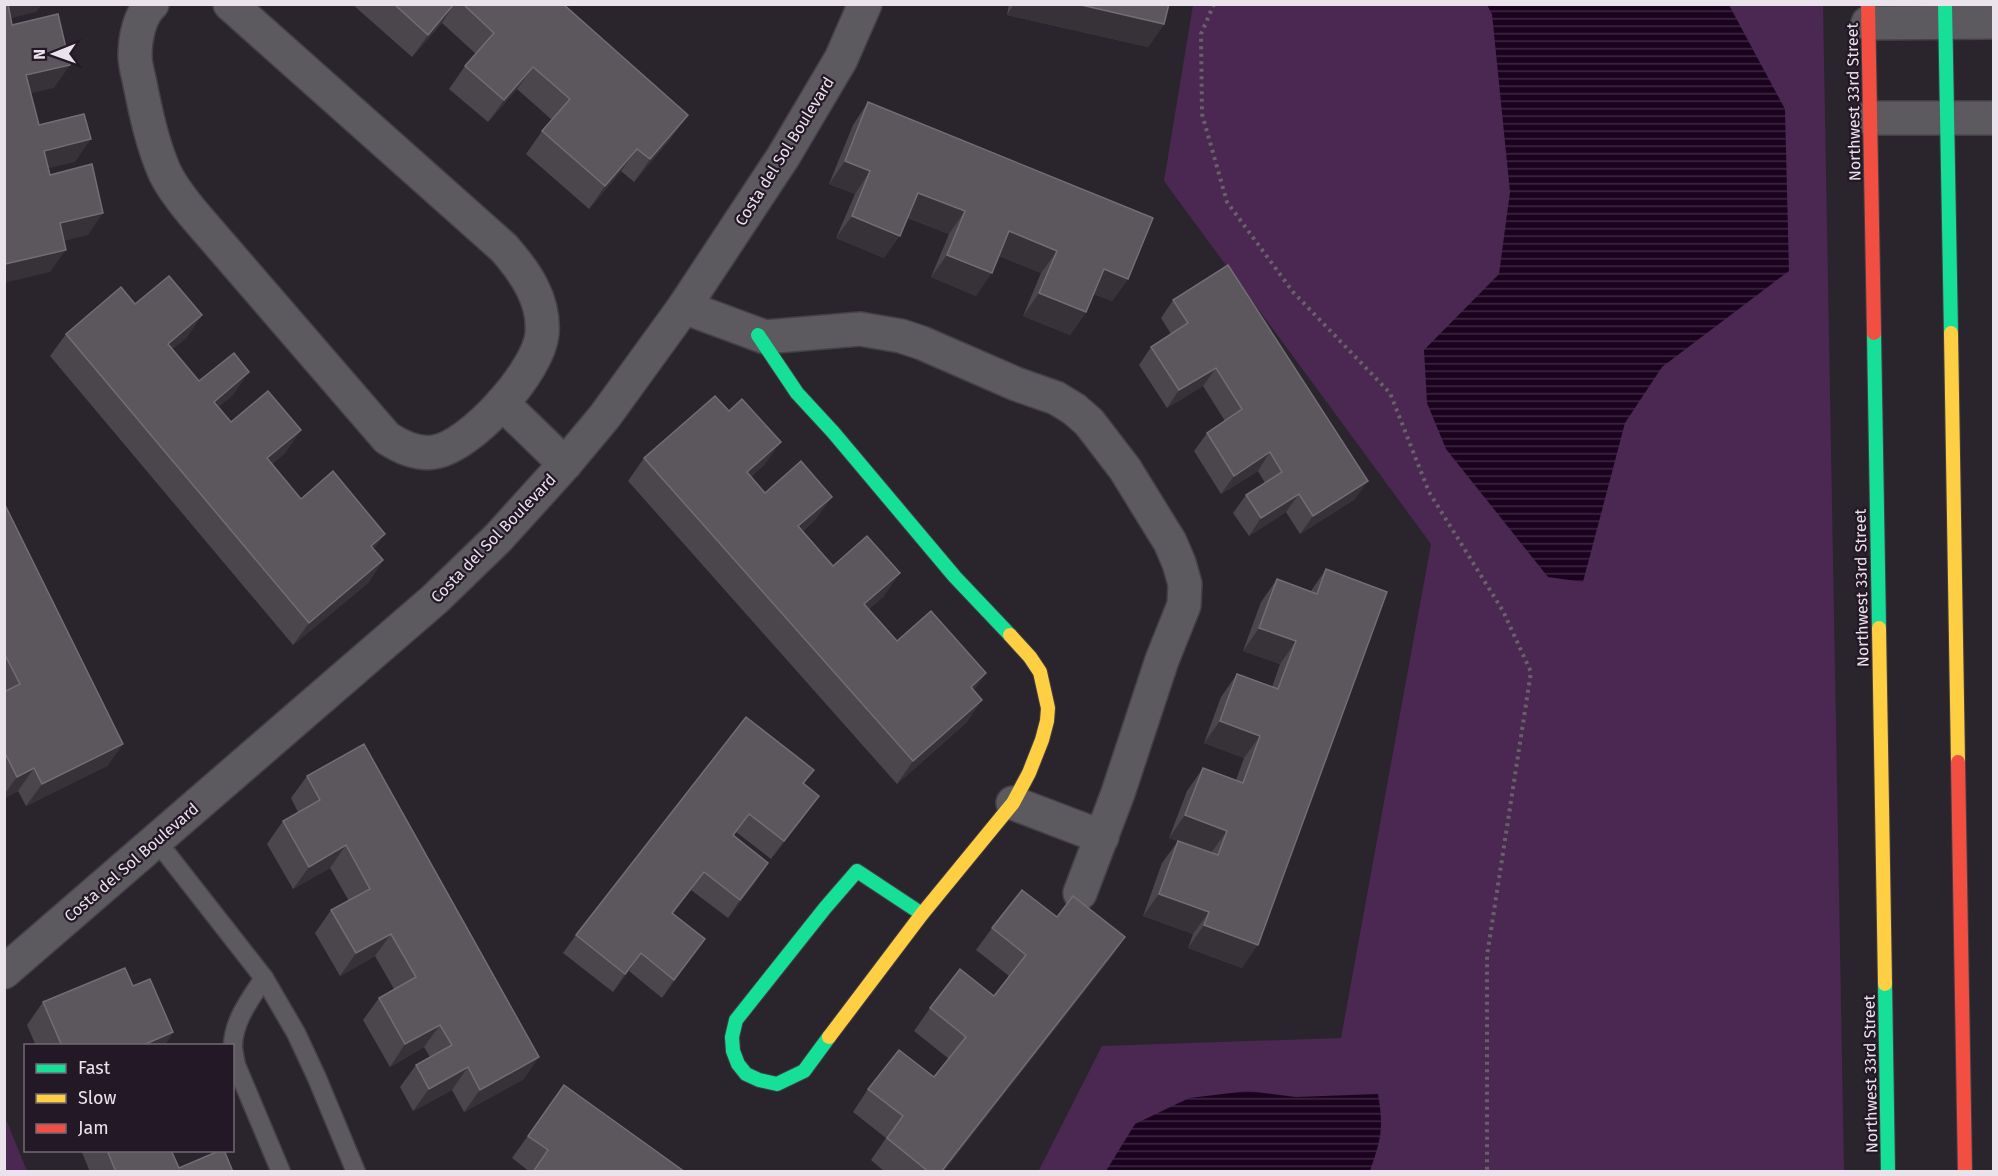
<svg xmlns="http://www.w3.org/2000/svg" width="1998" height="1176" font-family="'Fira Sans',sans-serif">
	<style>
		.grass { fill: #4b2852 }
		.water { fill: url(#water-rules) }
		.lines { fill: none; stroke-linecap: round; stroke-linejoin: round }
		.lane-casing { stroke: #444046; stroke-width: 21 }
		.street-casing { stroke: #444046; stroke-width: 36 }
		.fast-casing { stroke: #444046; stroke-width: 16 }
		.slow-casing { stroke: #444046; stroke-width: 16 }
		.jam-casing { stroke: #444046; stroke-width: 16 }
		.path { stroke: #666367; stroke-width: 4; stroke-dasharray: 3 4.5; stroke-linecap: butt }
		.lane { stroke: #5c5a5e; stroke-width: 18 }
		.street { stroke: #5c5a5e; stroke-width: 33 }
		.fast { stroke: #16e098; stroke-width: 14 }
		.slow { stroke: #ffcf43; stroke-width: 14 }
		.jam { stroke: #f24e42; stroke-width: 14 }
		.wall { fill: #4b464c }
		.shaded-wall { fill: #373138 }
		.building { fill: #5c575d; stroke: #726d74; stroke-width: 1.5 }
		.labels { text-anchor: middle; stroke-width: 4.5; stroke-linejoin: round; paint-order: stroke }
		.street-label { font-size: 16px; fill: #eae3ec; stroke: #231825 }
	</style>
	<defs>
		<pattern id="water-rules" width="6" height="5" patternUnits="userSpaceOnUse" patternTransform="scale(1.5)"><rect width="6" height="5" fill="#1b0320"/><path d="M0 2.5h6" fill="none" stroke="#3c2841"/></pattern>
	</defs>
	<rect width="100%" height="100%" fill="#2a242c"/>
	<g class="grass">
		<path d="M1193,5H1823L1844,1171L1038,1172L1102,1046L1341,1038L1431,544L1164,181Z"/>
		<path d="M5,1117L27,1171H5Z"/>
	</g>
	<g class="water">
		<path d="M1487,5H1729L1785,109L1789,271L1662,367L1625,423L1583,582L1548,577L1446,449L1427,403L1424,350L1499,274L1510,192L1492,14Z"/>
		<path d="M1248,1091L1296,1097L1378,1094C1384,1129 1381,1139 1370,1171H1106L1135,1124L1189,1098Z"/>
	</g>
	<g class="lines">
		<defs>
			<g id="lane">
				<path d="M156,840L264,978C251,998 233,1021 233,1046C233,1052 235,1059 236,1065L281,1172"/>
				<path d="M264,978L296,1033L317,1078L356,1172"/>
			</g>
			<g id="street">
				<path d="M152,4C139,16 135,39 135,56C135,63 137,71 139,79C145,109 152,144 165,173C173,189 185,204 197,218L387,438C401,447 417,455 434,452C471,447 539,370 542,334C545,300 525,272 504,248L230,4"/>
				<path d="M1868,23L1994,22"/>
				<path d="M1870,118H1994"/>
				<path d="M684,307L765,337L860,329L901,336L922,343L1016,384L1056,398L1074,409L1089,422L1125,469L1170,542L1179,563L1185,584L1184,605L1162,660L1118,793L1080,893"/>
				<path d="M502,403L565,464"/>
				<path d="M1013,803L1102,837"/>
				<path d="M4,972L435,599L498,538L565,464L605,416L684,307L783,157L841,59L865,4"/>
			</g>
			<g id="fast">
				<path d="M1945,4L1951,333"/>
				<path d="M1874,333L1879,628"/>
				<path d="M758,335L797,393L833,432L955,577L1010,635"/>
				<path d="M1885,984L1888,1172"/>
				<path d="M829,1037L804,1071L777,1084L759,1080L746,1074L738,1064L733,1051L732,1037L736,1020L825,908L857,871L922,914"/>
			</g>
			<g id="slow">
				<path d="M1951,333L1958,762"/>
				<path d="M1879,628L1885,984"/>
				<path d="M829,1037L922,914L1013,803L1029,773L1042,740L1047,721L1048,708L1040,672L1030,657L1010,635"/>
			</g>
			<g id="jam">
				<path d="M1868,4L1874,333"/>
				<path d="M1958,762L1965,1172"/>
			</g>
		</defs>
		<use href="#lane" class="lane-casing"/>
		<use href="#street" class="street-casing"/>
		<use href="#fast" class="fast-casing"/>
		<use href="#slow" class="slow-casing"/>
		<use href="#jam" class="jam-casing"/>
		<path class="path" d="M1214,4L1201,34L1202,114L1227,202L1293,292L1390,393L1429,492L1503,611L1531,672L1487,956V1172"/>
		<use href="#lane" class="lane"/>
		<use href="#street" class="street"/>
		<use href="#fast" class="fast"/>
		<use href="#slow" class="slow"/>
		<use href="#jam" class="jam"/>
	</g>
	<g class="wall">
		<path d="M352,4H563L672,137L634,182L621,171L589,209L526,154L542,131L552,120L517,89L488,122L449,89L465,66L476,54L442,23L412,57Z"/>
		<path d="M1009,4H1169L1164,24L1148,47L1007,15Z"/>
		<path d="M868,102L1128,279L1112,301L1094,294L1086,312L1070,335L1023,316L1041,273L999,256L976,296L931,277L949,234L908,218L884,258L836,238L855,194L829,184L853,125Z"/>
		<path d="M1173,300L1355,499L1300,534L1286,512L1249,536L1233,513L1246,495L1265,483L1258,471L1221,494L1194,451L1207,433L1225,421L1203,386L1167,408L1139,365L1151,347L1171,334L1161,318Z"/>
		<path d="M135,304L202,315L186,338L172,349L199,381L233,395L218,407L231,422L301,430L285,453L272,464L301,499L374,549L383,560L368,583L293,645L50,356L66,334Z"/>
		<path d="M644,458L765,464L751,477L765,493L816,519L803,531L833,566L884,596L869,609L897,641L974,690L967,722L897,784L628,481Z"/>
		<path d="M4,503L123,744L107,766L26,806L18,791L4,798Z"/>
		<path d="M1326,569L1242,968L1188,948L1193,934L1143,916L1162,863L1178,841L1169,838L1187,791L1203,768L1236,780L1244,758L1204,743L1221,697L1237,674L1272,687L1280,664L1243,651L1261,602L1277,579L1311,591Z"/>
		<path d="M814,770L804,784L806,814L771,859L736,832L734,836L756,881L728,918L691,890L673,914L705,939L662,998L629,971L613,992L563,953L576,935Z"/>
		<path d="M307,776L524,1079L464,1112L452,1090L413,1111L400,1087L416,1065L430,1057L424,1047L390,1067L363,1020L379,998L394,989L375,956L340,976L315,933L331,910L349,901L330,868L293,889L267,844L283,821L298,812L291,798Z"/>
		<path d="M1057,917L1125,937L1109,960L943,1172H885L871,1160L886,1138L853,1112L868,1089L934,1077L949,1059L914,1031L930,1008L994,996L1009,976L976,950L992,928Z"/>
		<path d="M133,986L173,1032L164,1046H36L27,1025L43,1002Z"/>
		<path d="M564,1085L685,1172H530L512,1158Z"/>
		<path d="M81,1150H171L179,1168L233,1172H90Z"/>
	</g>
	<g class="shaded-wall">
		<path d="M4,4H42L36,12L4,20Z"/>
		<path d="M454,4L442,23L412,57L428,35Z"/>
		<path d="M1014,4H1077L1164,24L1148,47L1007,15Z"/>
		<path d="M70,65L54,88L10,98L26,75Z"/>
		<path d="M533,67L517,89L488,122L504,100Z"/>
		<path d="M688,115L672,137L634,182L650,159Z"/>
		<path d="M91,139L75,162L28,173L44,151Z"/>
		<path d="M637,149L621,171L589,209L605,186Z"/>
		<path d="M845,161L870,171L855,194L829,184Z"/>
		<path d="M918,193L965,211L949,234L902,215Z"/>
		<path d="M103,213L88,235L44,246L60,223Z"/>
		<path d="M852,216L900,236L884,258L836,238Z"/>
		<path d="M1009,231L1057,251L1041,273L994,254Z"/>
		<path d="M66,250L50,272L4,283L5,264Z"/>
		<path d="M947,255L992,273L976,296L931,277Z"/>
		<path d="M1104,269L1128,279L1112,301L1088,291Z"/>
		<path d="M1039,293L1086,312L1070,335L1023,316Z"/>
		<path d="M202,315L186,338L152,366L168,344Z"/>
		<path d="M1216,368L1203,386L1167,408L1179,390Z"/>
		<path d="M249,372L233,395L198,425L214,402Z"/>
		<path d="M301,430L285,453L251,481L267,458Z"/>
		<path d="M781,442L765,464L731,495L747,472Z"/>
		<path d="M1270,452L1258,471L1221,494L1234,476Z"/>
		<path d="M1368,481L1355,499L1300,534L1313,516Z"/>
		<path d="M1299,494L1286,512L1249,536L1261,518Z"/>
		<path d="M832,497L816,519L782,549L798,526Z"/>
		<path d="M385,534L369,556L371,546Z"/>
		<path d="M383,560L368,583L293,645L309,623Z"/>
		<path d="M900,573L884,596L848,627L864,604Z"/>
		<path d="M1259,628L1296,641L1280,664L1243,651Z"/>
		<path d="M986,673L970,696L971,687Z"/>
		<path d="M982,700L967,722L897,784L913,761Z"/>
		<path d="M1220,721L1260,736L1244,758L1204,743Z"/>
		<path d="M123,744L107,766L26,806L42,784Z"/>
		<path d="M34,768L18,791L4,798V795L17,777Z"/>
		<path d="M819,796L806,814L771,859L784,841Z"/>
		<path d="M1185,815L1227,831L1211,853L1169,838Z"/>
		<path d="M346,845L330,868L293,889L309,867Z"/>
		<path d="M768,863L756,881L728,918L740,900Z"/>
		<path d="M704,872L691,890L660,931L672,913Z"/>
		<path d="M1159,894L1209,912L1193,934L1143,916Z"/>
		<path d="M1204,925L1258,945L1242,968L1188,948Z"/>
		<path d="M391,934L375,956L340,976L356,953Z"/>
		<path d="M1125,937L1109,960L943,1172H941Z"/>
		<path d="M705,939L692,957L662,998L674,980Z"/>
		<path d="M641,953L629,971L613,992L625,974Z"/>
		<path d="M440,1025L424,1047L390,1067L405,1044Z"/>
		<path d="M173,1032L164,1046H141Z"/>
		<path d="M539,1057L524,1079L464,1112L480,1090Z"/>
		<path d="M468,1067L452,1090L413,1111L429,1089Z"/>
	</g>
	<g class="building">
		<path d="M4,4H8L12,25L58,14L70,65L26,75L39,125L84,114L91,139L44,151L50,175L92,164L103,213L60,223L66,250L5,264Z"/>
		<path d="M394,4H454L428,35Z"/>
		<path d="M463,4H563L688,115L650,159L637,149L605,186L542,131L570,99L533,67L504,100L465,66L494,33Z"/>
		<path d="M1077,4H1169L1164,24Z"/>
		<path d="M868,102L1153,218L1128,279L1104,269L1086,312L1039,293L1057,251L1009,231L992,273L947,255L965,211L918,193L900,236L852,216L870,171L845,161Z"/>
		<path d="M1228,265L1368,481L1313,516L1299,494L1261,518L1246,495L1282,472L1270,452L1234,476L1207,433L1242,409L1216,368L1179,390L1151,347L1188,323L1173,300Z"/>
		<path d="M169,276L202,315L168,344L199,381L234,353L249,372L214,402L231,422L268,391L301,430L267,458L301,499L333,471L385,534L371,546L383,560L309,623L66,334L121,287L135,304Z"/>
		<path d="M715,396L729,411L742,399L781,442L747,472L765,493L801,461L832,497L798,526L833,566L867,536L900,573L864,604L897,641L931,611L986,673L971,687L982,700L913,761L644,458Z"/>
		<path d="M4,503L123,744L42,784L34,768L17,777L4,751V692L20,684L4,653Z"/>
		<path d="M1326,569L1387,592L1258,945L1204,925L1209,912L1159,894L1178,841L1218,855L1227,831L1185,815L1203,768L1243,783L1260,736L1220,721L1237,674L1278,689L1296,641L1259,628L1277,579L1317,594Z"/>
		<path d="M746,717L814,770L803,783L819,796L784,841L749,814L733,835L768,863L740,900L704,872L672,913L705,939L674,980L641,953L625,974L576,935Z"/>
		<path d="M364,744L539,1057L480,1090L468,1067L429,1089L416,1065L452,1045L440,1025L405,1044L379,998L416,977L391,934L356,953L331,910L370,889L346,845L309,867L283,821L320,800L307,776Z"/>
		<path d="M1022,890L1057,917L1073,896L1125,937L941,1172H929L887,1138L903,1116L868,1089L899,1050L934,1077L966,1037L930,1008L960,969L994,996L1026,955L992,928Z"/>
		<path d="M125,968L133,986L150,979L173,1032L141,1046H62L43,1002Z"/>
		<path d="M564,1085L685,1172H533L548,1150L528,1136Z"/>
		<path d="M107,1150H171L179,1168L221,1150H224L233,1172H116Z"/>
	</g>
	<g class="labels">
		<g class="street-label">
			<text transform="translate(1853 102) rotate(-91)" y="6">Northwest 33rd Street</text>
			<text transform="translate(784 151) rotate(-58)" y="6">Costa del Sol Boulevard</text>
			<text transform="translate(493 538) rotate(-46)" y="6">Costa del Sol Boulevard</text>
			<text transform="translate(1861 588) rotate(-91)" y="6">Northwest 33rd Street</text>
			<text transform="translate(131 862) rotate(-41)" y="6">Costa del Sol Boulevard</text>
			<text transform="translate(1870 1074) rotate(-91)" y="6">Northwest 33rd Street</text>
		</g>
	</g>
	<rect width="1998" height="1176" fill="none" stroke="#eae3ec" stroke-width="12"/>
	<rect x="24" y="1044" width="210" height="108" fill="#231825" stroke="#736975" stroke-width="1.5"/>
	<rect x="36" y="1064" width="30" height="9" fill="#16e098" stroke="#736975" stroke-width="1.5"/>
	<text x="78" y="1074" font-size="18" fill="#eae3ec">Fast</text>
	<rect x="36" y="1094" width="30" height="9" fill="#ffcf43" stroke="#736975" stroke-width="1.5"/>
	<text x="78" y="1104" font-size="18" fill="#eae3ec">Slow</text>
	<rect x="36" y="1124" width="30" height="9" fill="#f24e42" stroke="#736975" stroke-width="1.5"/>
	<text x="78" y="1134" font-size="18" fill="#eae3ec">Jam</text>
	<g transform="translate(54 54) rotate(269)" stroke="#231825" stroke-width="4.5" paint-order="stroke">
	<path d="M0-4.5L10 22L0 15L-10 22Z" fill="#eae3ec"/>
	<text y="-9" font-size="16" font-weight="bold" text-anchor="middle" fill="#eae3ec">N</text>
	</g>
</svg>
